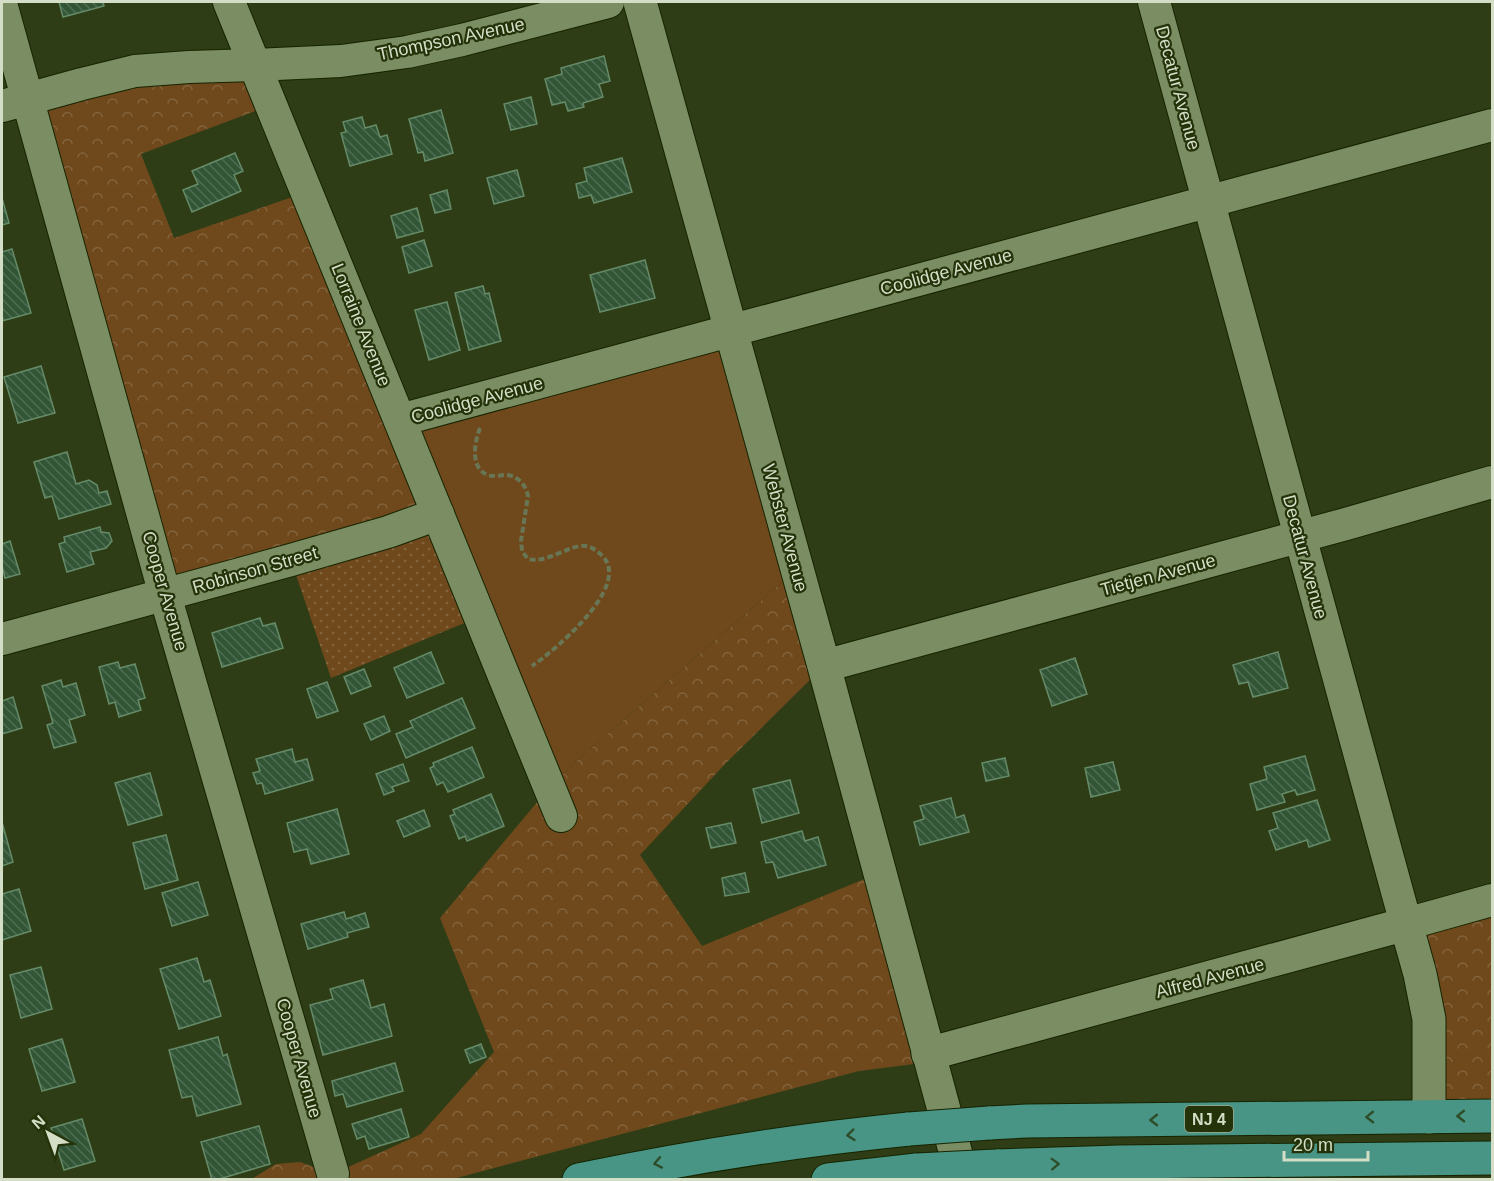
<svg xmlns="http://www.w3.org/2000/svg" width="1494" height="1181" font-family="Helvetica,sans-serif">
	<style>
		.grass { fill: url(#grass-dots) }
		.forest { fill: url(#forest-crowns) }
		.park { fill: #6f491c }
		.building { fill: url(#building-back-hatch); stroke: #658b69; stroke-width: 1.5 }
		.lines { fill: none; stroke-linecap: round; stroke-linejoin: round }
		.minor-casing { stroke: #162400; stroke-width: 34 }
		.tertiary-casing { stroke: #162400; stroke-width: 35 }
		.trunk-casing { stroke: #162400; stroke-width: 35 }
		.path { stroke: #697655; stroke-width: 4; stroke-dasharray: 6 3; stroke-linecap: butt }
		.minor { stroke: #7b8d62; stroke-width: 32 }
		.tertiary { stroke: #7b8d62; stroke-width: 33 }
		.trunk { stroke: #489586; stroke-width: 33 }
		.trunk-bridge-casing { stroke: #162400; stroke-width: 35; stroke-linecap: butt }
		.trunk-bridge { stroke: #489586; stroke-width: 33 }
		.oneway { stroke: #2d4c28 }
		.labels { text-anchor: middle; stroke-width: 4.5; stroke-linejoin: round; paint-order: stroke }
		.shield { fill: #243309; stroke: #9fab8e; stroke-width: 1.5 }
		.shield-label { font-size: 16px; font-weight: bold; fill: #d4dec7 }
		.street-label { font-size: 18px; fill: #d4dec7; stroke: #243309 }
	</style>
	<defs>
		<pattern id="grass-dots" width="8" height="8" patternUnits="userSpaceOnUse" patternTransform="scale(1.5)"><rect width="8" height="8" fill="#6f491c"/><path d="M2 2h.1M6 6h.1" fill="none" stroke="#83633c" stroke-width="1.8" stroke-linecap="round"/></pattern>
		<pattern id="forest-crowns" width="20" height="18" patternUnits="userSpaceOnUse" patternTransform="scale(1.5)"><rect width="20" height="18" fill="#6f491c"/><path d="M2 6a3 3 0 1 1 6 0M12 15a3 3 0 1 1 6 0" fill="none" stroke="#83633c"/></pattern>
		<pattern id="building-back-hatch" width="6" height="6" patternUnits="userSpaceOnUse" patternTransform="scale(1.5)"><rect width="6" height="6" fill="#325536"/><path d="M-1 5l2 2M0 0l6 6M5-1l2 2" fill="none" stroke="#4f6d52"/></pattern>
	</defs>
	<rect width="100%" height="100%" fill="#2e3d15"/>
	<path class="grass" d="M438,514L479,617L331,678L291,560Z"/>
	<g class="forest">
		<path d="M255,65L271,105L141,154L174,238L307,192L438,514L165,595L27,99Z"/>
		<path d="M796,570L824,666L725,764L640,855L702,946L879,873L930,1062L859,1071L453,1179L250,1180L276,1164L300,1162L333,1174L421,1134L494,1052L440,918L549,788L583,755Z"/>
		<path d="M1492,900V1116L1429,1117L1406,924Z"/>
	</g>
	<path class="park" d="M731,330L796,570L583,755L549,788L400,420Z"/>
	<g class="building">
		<path d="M59,2H103L104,6L63,17Z"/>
		<path d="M604,56L610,81L599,84L603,97L583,103L584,107L568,111L565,102L552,105L545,79L562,74L561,68Z"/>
		<path d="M531,97L537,124L511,130L504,104Z"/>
		<path d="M441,110L453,153L425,161L423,152L418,153L409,119Z"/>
		<path d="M362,117L365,128L376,125L380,137L387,135L392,154L350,166L341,133L346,132L343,122Z"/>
		<path d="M235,153L243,171L234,175L241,191L192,212L183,190L198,184L192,171Z"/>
		<path d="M622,158L632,192L594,203L591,195L579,198L576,184L587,181L584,168Z"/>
		<path d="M517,170L524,196L494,204L487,178Z"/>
		<path d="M447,190L451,209L435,213L430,195Z"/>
		<path d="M2,198L9,223L2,225Z"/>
		<path d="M417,208L423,231L397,238L391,216Z"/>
		<path d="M424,240L432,266L409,273L402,247Z"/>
		<path d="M12,249L31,313L2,321V252Z"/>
		<path d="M645,260L655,298L600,312L590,275Z"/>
		<path d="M483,286L485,294L489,293L501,341L469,350L455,293Z"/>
		<path d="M447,302L460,350L429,360L415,310Z"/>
		<path d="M41,366L55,413L18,423L4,377Z"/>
		<path d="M67,452L76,484L89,480L97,485L99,493L107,491L111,504L59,519L52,496L45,498L34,462Z"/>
		<path d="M100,527L101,532L109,533L112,541L106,548L90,552L94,564L67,572L59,544L65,542L64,537Z"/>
		<path d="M10,541L20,574L5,578L2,566V544Z"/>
		<path d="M260,618L263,626L275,623L283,648L222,667L212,633Z"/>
		<path d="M431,652L444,683L407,698L394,668Z"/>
		<path d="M1278,652L1288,688L1253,697L1248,682L1239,684L1233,665Z"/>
		<path d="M1075,658L1087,694L1052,706L1040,670Z"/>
		<path d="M118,662L120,668L135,664L145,698L138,700L141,710L119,717L115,702L109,704L99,667Z"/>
		<path d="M364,669L371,686L351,694L344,677Z"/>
		<path d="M61,680L63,687L76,683L85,715L69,720L76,742L54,748L47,725L53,723L42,686Z"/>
		<path d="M327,682L338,711L317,718L307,689Z"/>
		<path d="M13,697L22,728L2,734V701Z"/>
		<path d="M462,698L475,728L406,758L396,734L413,727L410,721Z"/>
		<path d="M384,716L390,731L371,740L364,724Z"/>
		<path d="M472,747L484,777L448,792L443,782L437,785L430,768L434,766L433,763Z"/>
		<path d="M292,749L295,762L307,759L313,780L265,794L262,783L257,784L253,773L260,771L256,759Z"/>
		<path d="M1305,756L1315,790L1297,795L1295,790L1282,794L1285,802L1257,810L1250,784L1267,779L1264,767Z"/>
		<path d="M1005,758L1009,776L986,781L982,763Z"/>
		<path d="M1113,762L1120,790L1091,797L1085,768Z"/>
		<path d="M403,764L409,781L392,787L394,791L384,795L376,774Z"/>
		<path d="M150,773L162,815L128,825L115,783Z"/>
		<path d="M790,780L799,813L762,823L753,789Z"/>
		<path d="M491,794L504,826L467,841L465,836L459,839L450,816L455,814L453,810Z"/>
		<path d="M951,798L956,818L964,815L969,832L920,845L914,822L924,819L920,806Z"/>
		<path d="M1317,800L1330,840L1309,847L1307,840L1276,850L1269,831L1278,828L1273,813Z"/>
		<path d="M337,809L349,854L311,864L307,849L294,852L287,823Z"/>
		<path d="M424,810L430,826L404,837L397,821Z"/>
		<path d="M2,822L13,862L2,866Z"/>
		<path d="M731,823L736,843L711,848L706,828Z"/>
		<path d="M802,831L805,841L818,837L826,865L778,878L773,862L766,863L761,842Z"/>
		<path d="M166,835L178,880L145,889L133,843Z"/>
		<path d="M745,873L749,892L725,896L722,878Z"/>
		<path d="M198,882L208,915L172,926L162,893Z"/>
		<path d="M19,889L31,931L2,940V894Z"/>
		<path d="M344,912L346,919L365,913L369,927L347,933L348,937L308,949L301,924Z"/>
		<path d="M197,958L204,982L210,980L221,1016L179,1029L160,969Z"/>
		<path d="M41,967L52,1009L21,1018L10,975Z"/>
		<path d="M363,980L371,1008L384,1004L392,1036L323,1055L310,1005L333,999L330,989Z"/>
		<path d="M218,1037L223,1056L227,1054L241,1104L197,1116L192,1096L182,1098L169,1050Z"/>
		<path d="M62,1039L75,1082L42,1091L29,1049Z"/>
		<path d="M481,1044L486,1057L470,1063L465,1050Z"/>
		<path d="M395,1063L403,1091L347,1107L343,1094L335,1096L332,1081Z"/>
		<path d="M401,1109L409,1137L369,1149L365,1136L357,1139L352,1124Z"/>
		<path d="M82,1119L95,1161L64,1170L51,1128Z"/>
		<path d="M259,1126L270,1164L216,1180H212L201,1142Z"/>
	</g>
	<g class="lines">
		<defs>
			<g id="minor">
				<path d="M229,2L561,816"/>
				<path d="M1154,2L1406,924L1492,900"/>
				<path d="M2,7L165,595L333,1174"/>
				<path d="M2,106L82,84L135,71L189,67L255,65L341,61L407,52L462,40L608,2"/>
				<path d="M400,420L1492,125"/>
				<path d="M2,639L291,560L388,532L438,514"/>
				<path d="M824,666L1346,524L1492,482"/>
			</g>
			<g id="tertiary">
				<path d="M640,2L824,666L963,1180"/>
				<path d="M928,1054L1406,924L1420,974L1429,1019V1117"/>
			</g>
			<g id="trunk">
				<path d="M989,1123L1027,1121L1492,1116"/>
				<path d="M997,1166L1119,1162L1492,1158"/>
				<path d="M579,1180C689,1157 798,1140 909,1129"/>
				<path d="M828,1180L917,1170"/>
			</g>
		</defs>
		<use href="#minor" class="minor-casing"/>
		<use href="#tertiary" class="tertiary-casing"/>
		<use href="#trunk" class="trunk-casing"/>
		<path class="path" d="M480,428C475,441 469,468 488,475C494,477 500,475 507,475C518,476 526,485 528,496L521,541L522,551L528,559C548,564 569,544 586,546C593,547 600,553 605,559C627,590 554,651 532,666"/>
		<use href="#minor" class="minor"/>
		<use href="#tertiary" class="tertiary"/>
		<use href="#trunk" class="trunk"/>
		<defs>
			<g id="trunk-bridge">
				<path d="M909,1129L989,1123"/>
				<path d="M917,1170L997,1166"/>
			</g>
		</defs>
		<use href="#trunk-bridge" class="trunk-bridge-casing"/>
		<use href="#trunk-bridge" class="trunk-bridge"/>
	</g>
	<defs><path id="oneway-chevron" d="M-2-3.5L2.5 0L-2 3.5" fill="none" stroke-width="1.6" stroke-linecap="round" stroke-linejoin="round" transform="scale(1.5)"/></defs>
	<g class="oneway">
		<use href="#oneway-chevron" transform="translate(1461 1116) rotate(179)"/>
		<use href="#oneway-chevron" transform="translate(1370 1117) rotate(179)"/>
		<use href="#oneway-chevron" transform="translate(1154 1120) rotate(179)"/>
		<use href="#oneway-chevron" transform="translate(851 1135) rotate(174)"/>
		<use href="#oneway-chevron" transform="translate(658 1163) rotate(169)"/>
		<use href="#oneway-chevron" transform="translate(1055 1164) rotate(-2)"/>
	</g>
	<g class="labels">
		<rect class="shield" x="1185" y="1106" width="48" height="26" rx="4.5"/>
		<g class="shield-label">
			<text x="1209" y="1125">NJ 4</text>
		</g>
		<g class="street-label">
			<text transform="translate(451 39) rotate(-12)" y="6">Thompson Avenue</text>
			<text transform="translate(1178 88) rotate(75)" y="6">Decatur Avenue</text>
			<text transform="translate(946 272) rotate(-15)" y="6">Coolidge Avenue</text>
			<text transform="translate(361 325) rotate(68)" y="6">Lorraine Avenue</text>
			<text transform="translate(477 400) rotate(-15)" y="6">Coolidge Avenue</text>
			<text transform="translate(785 528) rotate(75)" y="6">Webster Avenue</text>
			<text transform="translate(1305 557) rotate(75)" y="6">Decatur Avenue</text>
			<text transform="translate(255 570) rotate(-16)" y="6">Robinson Street</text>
			<text transform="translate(1158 575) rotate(-15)" y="6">Tietjen Avenue</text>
			<text transform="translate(165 591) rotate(74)" y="6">Cooper Avenue</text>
			<text transform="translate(1210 978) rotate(-15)" y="6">Alfred Avenue</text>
			<text transform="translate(299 1058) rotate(74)" y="6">Cooper Avenue</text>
		</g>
	</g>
	<rect width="1494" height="1181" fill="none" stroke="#d4dec7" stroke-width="6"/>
	<g transform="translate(48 1133) rotate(319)" stroke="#243309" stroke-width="4.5" paint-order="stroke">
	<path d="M0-4.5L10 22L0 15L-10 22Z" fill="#d4dec7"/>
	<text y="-9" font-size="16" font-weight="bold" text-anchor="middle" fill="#d4dec7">N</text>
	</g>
	<path d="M1284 1151v9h84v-9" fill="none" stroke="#d4dec7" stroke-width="3"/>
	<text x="1293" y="1151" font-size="18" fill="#d4dec7" stroke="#243309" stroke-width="4.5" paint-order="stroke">20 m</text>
</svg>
